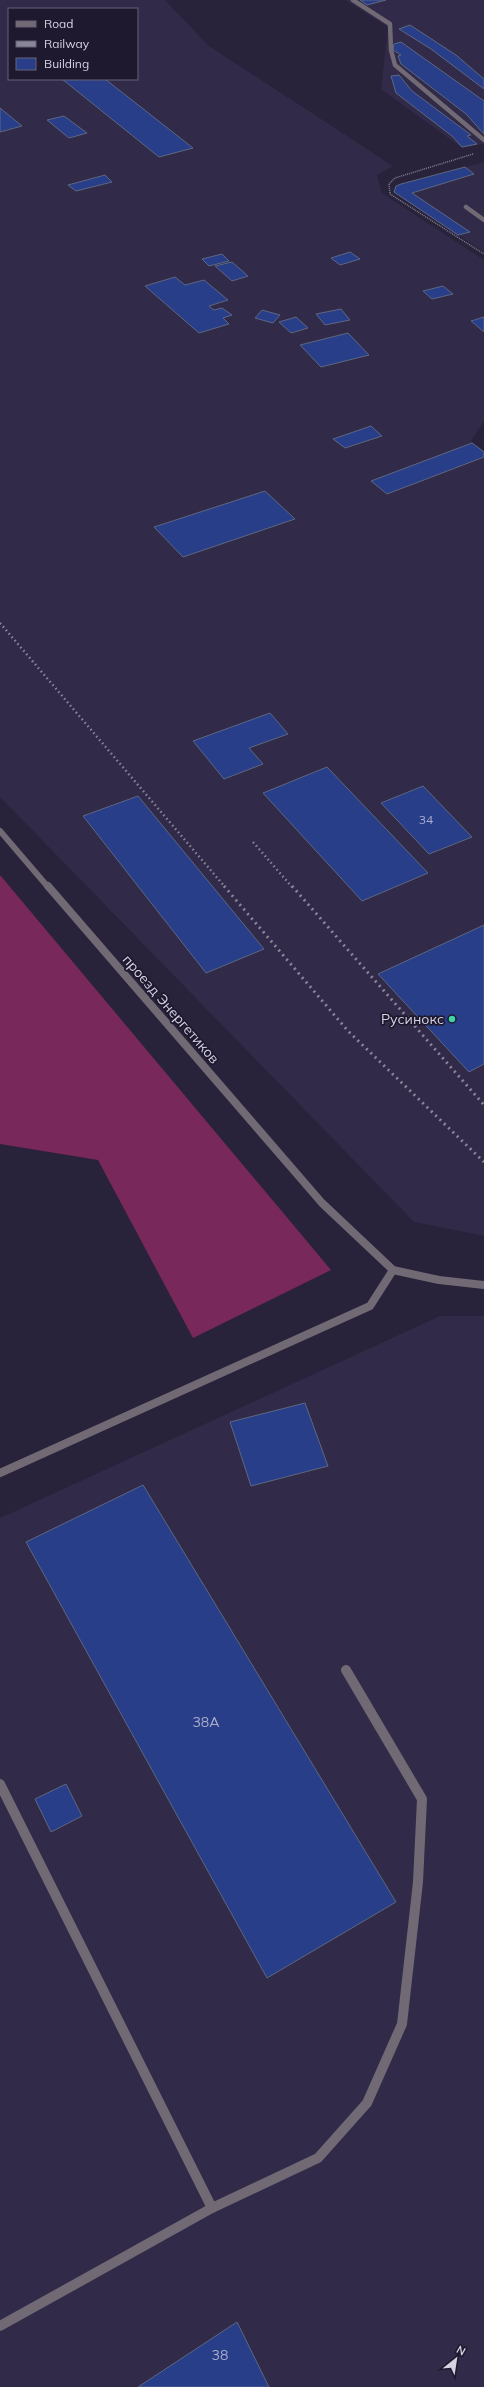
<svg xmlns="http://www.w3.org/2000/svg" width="484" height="2387" font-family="Mulish,sans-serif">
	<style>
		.built { fill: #312a48; fill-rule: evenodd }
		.forest { fill: #78285b }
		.building { fill: #293e88; stroke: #5d6781 }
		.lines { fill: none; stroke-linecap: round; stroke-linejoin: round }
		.path { stroke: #837e92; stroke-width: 1.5; stroke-dasharray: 1 1; stroke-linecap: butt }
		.service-far2 { stroke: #716973; stroke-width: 4.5 }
		.service-far1 { stroke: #716973; stroke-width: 8 }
		.service { stroke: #716973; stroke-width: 10 }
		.minor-far1 { stroke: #716973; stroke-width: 6 }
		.minor { stroke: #716973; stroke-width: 8 }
		.rail-far1 { stroke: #8a8699; stroke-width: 2.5; stroke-dasharray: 1.5 3; stroke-linecap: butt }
		.rail { stroke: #8a8699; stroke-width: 3; stroke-dasharray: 2 4; stroke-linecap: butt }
		.poi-dot { fill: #3ed4a3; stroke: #1e192f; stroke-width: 1.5 }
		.labels { text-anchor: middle; stroke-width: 3.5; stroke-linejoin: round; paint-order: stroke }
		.number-label { font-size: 12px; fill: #aaadcc }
		.street-label { font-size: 14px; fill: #d5d2e2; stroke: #1e192f }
		.poi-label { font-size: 14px; fill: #d5d2e2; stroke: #1e192f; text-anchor: end }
		.near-number-label { font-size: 14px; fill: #aaadcc }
	</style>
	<rect width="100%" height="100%" fill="#28223a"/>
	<g class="built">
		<path d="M0,0H165L209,46L393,166L377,175L382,193L484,260V421L471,441L484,451V1236L414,1222L0,797ZM9,9H137V79H9Z"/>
		<path d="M345,0H484V144L462,148L381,89L388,27Z"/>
		<path d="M484,162V252L393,192L396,186Z"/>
		<path d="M440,1316H484V2387H0V1518Z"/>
	</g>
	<path class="forest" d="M0,875L331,1270L193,1338L98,1160L0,1144Z"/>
	<g class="building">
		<path d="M360,0H386L367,5Z"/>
		<path d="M410,25L456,55L484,79V89L431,49L399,29Z"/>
		<path d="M401,42L484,101V134L466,114L401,64L398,56L401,55L393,50L394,44Z"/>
		<path d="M399,75L412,91L471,135L467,136L477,144L462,147L452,136L396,93L391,76Z"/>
		<path d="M62,79H105L193,148L159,157Z"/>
		<path d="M0,108L22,126L0,132Z"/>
		<path d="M64,116L87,133L69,138L47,120Z"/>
		<path d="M465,167L474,174L412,193L470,232L458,235L394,192L396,186L401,184Z"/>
		<path d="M105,175L112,182L76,191L68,185Z"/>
		<path d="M350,252L360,259L340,265L331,258Z"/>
		<path d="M222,254L229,261L209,266L202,259Z"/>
		<path d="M232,262L248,276L232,281L215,266Z"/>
		<path d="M175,277L185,285L204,280L228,300L209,306L214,310L222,308L232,315L223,318L229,324L199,333L145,286Z"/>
		<path d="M443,286L453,294L432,299L423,291Z"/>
		<path d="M341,309L350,320L325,325L316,314Z"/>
		<path d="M262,310L280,315L273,323L255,318Z"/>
		<path d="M296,317L308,328L291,333L279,322Z"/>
		<path d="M484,317V332L471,321Z"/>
		<path d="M348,333L369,355L321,367L300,345Z"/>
		<path d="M371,426L382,436L345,448L333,439Z"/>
		<path d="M472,443L484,452V457L387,494L371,481Z"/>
		<path d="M265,491L295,519L183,557L154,527Z"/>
		<path d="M270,713L288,734L249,748L263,764L224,779L193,741Z"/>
		<path d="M327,767L428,873L362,901L263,793Z"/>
		<path d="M423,786L472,837L429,854L381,803Z"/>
		<path d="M138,796L264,949L206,973L83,816Z"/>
		<path d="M484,925V1064L469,1072L378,974Z"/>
		<path d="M305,1403L328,1466L251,1486L230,1422Z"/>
		<path d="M143,1485L396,1902L267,1978L26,1542Z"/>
		<path d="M66,1784L82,1816L51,1832L35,1799Z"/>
		<path d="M237,2322L269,2387H138Z"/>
	</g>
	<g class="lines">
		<path class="path" d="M473,154L395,178L389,184L390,194L484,254"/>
		<g class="service-far2">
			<path d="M353,0L390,24L391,50L395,65L484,140"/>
			<path d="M466,207L484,220"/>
		</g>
		<path class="service-far1" d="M0,1473L370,1306L393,1270"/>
		<g class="service">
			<path d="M0,1784L212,2208L318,2158L367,2103L402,2024L418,1882L422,1799L346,1670"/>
			<path d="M0,2326L212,2208"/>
		</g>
		<path class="minor-far1" d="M0,831L48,887"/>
		<path class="minor" d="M48,886L322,1203L393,1270L439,1280L484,1285"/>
		<g class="rail-far1">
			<path d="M0,623L225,887"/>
			<path d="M253,842L292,887"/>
		</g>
		<g class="rail">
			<path d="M224,886L348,1031L484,1162"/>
			<path d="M292,886L484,1105"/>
		</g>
	</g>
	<circle class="poi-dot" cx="452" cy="1019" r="4"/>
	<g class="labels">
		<g class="number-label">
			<text x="426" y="824">34</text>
		</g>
		<g class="street-label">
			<text transform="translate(171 1009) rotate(49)" y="5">проезд Энергетиков</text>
		</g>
		<g class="poi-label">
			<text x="444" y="1024">Русинокс</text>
		</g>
		<g class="near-number-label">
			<text x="206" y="1727">38А</text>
			<text x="220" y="2360">38</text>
		</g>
	</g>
	<rect x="8" y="8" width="130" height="72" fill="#1e192f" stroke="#676377"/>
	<rect x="16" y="21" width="20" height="6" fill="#716973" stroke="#676377"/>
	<text x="44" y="28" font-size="12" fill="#d5d2e2">Road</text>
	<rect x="16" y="41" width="20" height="6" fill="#8a8699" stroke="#676377"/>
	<text x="44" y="48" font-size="12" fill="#d5d2e2">Railway</text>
	<rect x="16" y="58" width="20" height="12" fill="#293e88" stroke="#676377"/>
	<text x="44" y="68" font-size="12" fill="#d5d2e2">Building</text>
	<g transform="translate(456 2359) rotate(30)" stroke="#1e192f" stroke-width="3" paint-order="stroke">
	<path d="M0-3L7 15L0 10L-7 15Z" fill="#d5d2e2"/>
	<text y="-6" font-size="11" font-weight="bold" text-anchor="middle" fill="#d5d2e2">N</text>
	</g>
</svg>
